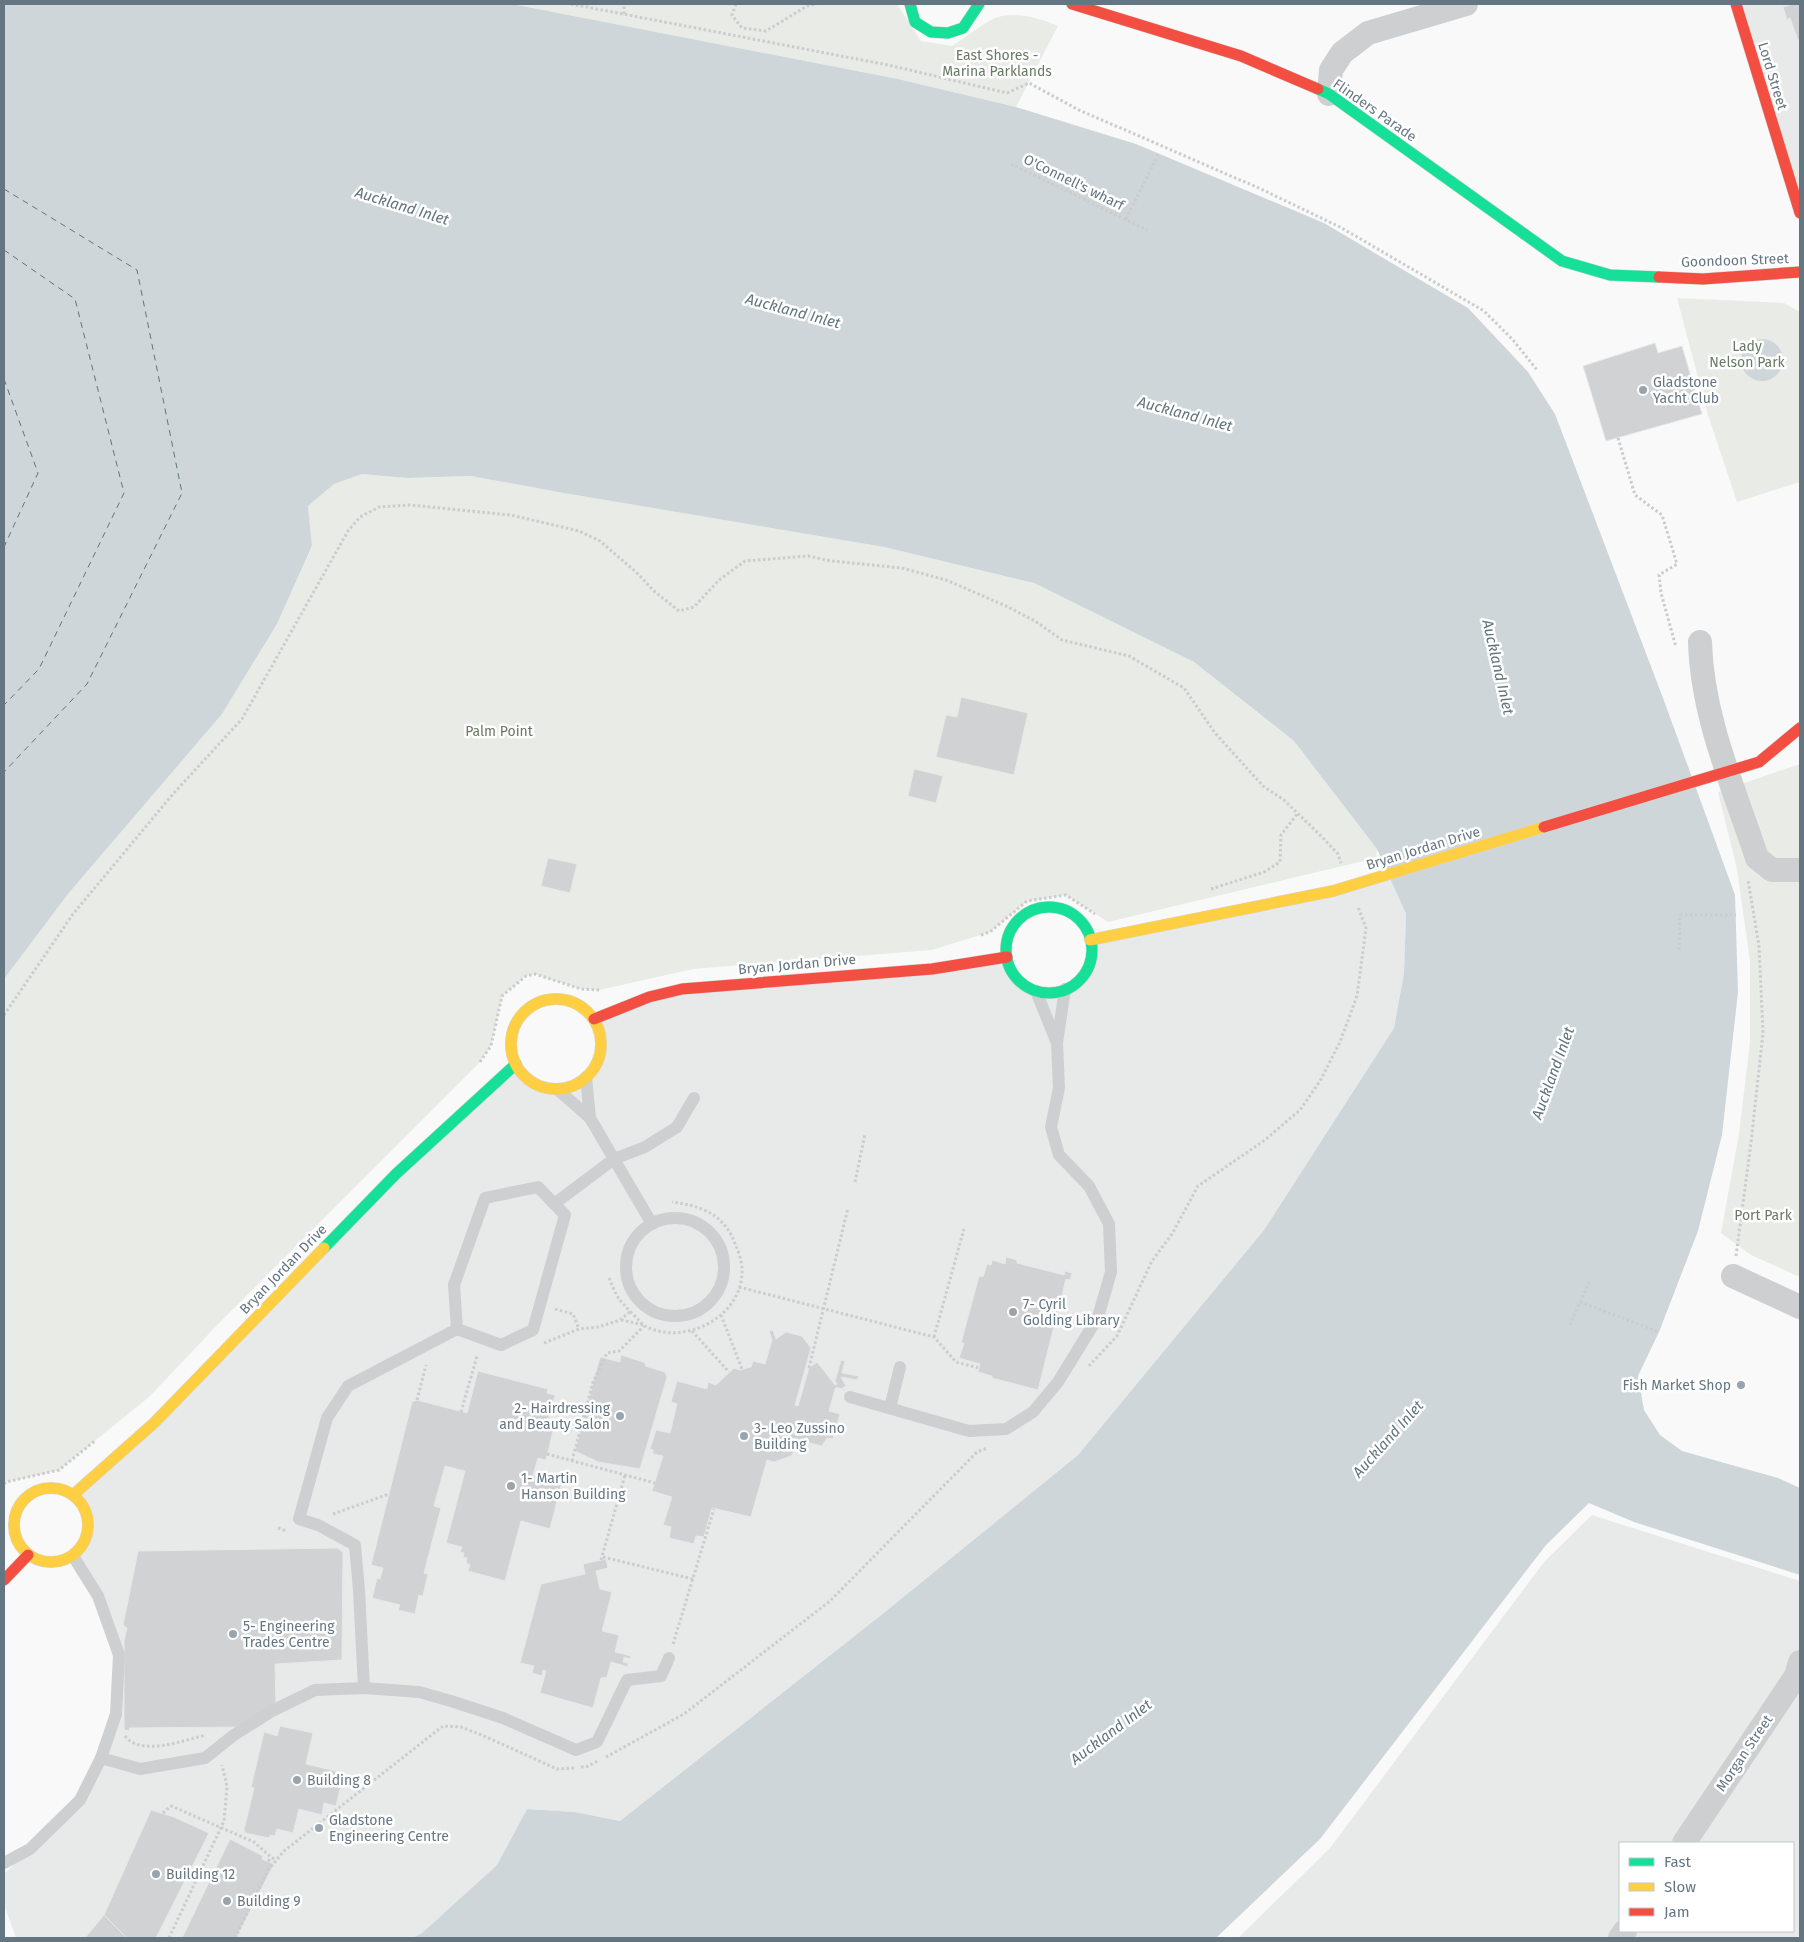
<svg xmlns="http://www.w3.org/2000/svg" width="1804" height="1942" font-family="'Fira Sans',sans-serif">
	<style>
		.built { fill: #e8e9e9; fill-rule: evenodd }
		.green { fill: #e8ebe6 }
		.water { fill: #ced6d9 }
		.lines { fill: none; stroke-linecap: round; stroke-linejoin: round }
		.ferry { stroke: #60757c; stroke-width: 1; stroke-dasharray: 6 5; stroke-linecap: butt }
		.building { fill: #d0d2d3; stroke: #e8e8e8 }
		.fast-casing { stroke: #d5d6d7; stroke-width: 12 }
		.slow-casing { stroke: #d5d6d7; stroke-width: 12 }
		.jam-casing { stroke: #d5d6d7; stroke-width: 12 }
		.path { stroke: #cbcccd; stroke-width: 3; stroke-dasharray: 2.5 2.5; stroke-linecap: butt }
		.lane { stroke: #cecfd0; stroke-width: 12 }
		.street { stroke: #cecfd0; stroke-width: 24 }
		.fast { stroke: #16e098; stroke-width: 11 }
		.slow { stroke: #ffcf43; stroke-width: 11 }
		.jam { stroke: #f24e42; stroke-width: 11 }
		.slow-bridge-casing { stroke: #d5d6d7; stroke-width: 12; stroke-linecap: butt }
		.jam-bridge-casing { stroke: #d5d6d7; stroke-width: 12; stroke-linecap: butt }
		.slow-bridge { stroke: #ffcf43; stroke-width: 11 }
		.jam-bridge { stroke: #f24e42; stroke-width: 11 }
		.poi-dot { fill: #99a4ac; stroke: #fff; stroke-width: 2 }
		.labels { text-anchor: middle; stroke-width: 5; stroke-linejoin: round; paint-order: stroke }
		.park-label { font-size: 14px; fill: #687a64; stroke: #fff }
		.street-label { font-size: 14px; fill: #657683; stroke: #fff }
		.poi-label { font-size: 14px; fill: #657683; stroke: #fff; text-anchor: start }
		.water-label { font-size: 15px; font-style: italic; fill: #60757c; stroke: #fff }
	</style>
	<rect width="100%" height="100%" fill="#f9f9f9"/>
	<g class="built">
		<path d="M1736,4H1800V213Z"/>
		<path d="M1389,875L1406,914L1404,973L1394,1028L1264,1230L1078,1455L885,1612L620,1821L575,1812L527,1809L497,1865L422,1933L412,1938H16L4,1904V1874L80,1800L116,1714L118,1655L73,1556L83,1545L88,1532V1518L83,1505L73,1495L516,1064L526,1077L540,1086L557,1089L573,1086L587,1077L596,1065L601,1050L600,1034L594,1019L649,997L1007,957L1012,972L1022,983L1036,991L1051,993L1065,989L1078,981L1087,969L1091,955L1090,940Z"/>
		<path d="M1592,1515L1800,1581V1938H1238L1330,1848L1544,1562ZM1620,1843H1793V1931H1620Z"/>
	</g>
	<g class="green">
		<path d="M512,4H897L921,41L952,46C965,38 978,27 991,20C1010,9 1040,18 1058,26L1016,107L898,79Z"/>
		<path d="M1677,298L1784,303L1800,312V482L1737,502L1708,415Z"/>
		<path d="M362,474L407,478L471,476L564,493L884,547L1034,583L1194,662L1294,741L1377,849L1376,858L1108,922L1066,895L1027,901L990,932L932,950L693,969L599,990L581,989L535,974L526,976L502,996L491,1046L479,1063L222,1320L149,1397L59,1470L6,1482L4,1484V979L68,894L222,714L277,624L312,547L308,506L334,484Z"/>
		<path d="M1800,764V1277L1751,1255L1721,1233L1739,1134L1750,1042V961L1737,869L1718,792Z"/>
	</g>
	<g class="water">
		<path d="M4,4H512L898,79L1016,107L1136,144L1324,223L1468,308L1528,372L1555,414L1663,698L1735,895L1738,992L1722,1135L1698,1231L1659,1332L1638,1376L1644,1410L1660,1435L1682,1451L1778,1478L1800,1488V1575L1634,1522L1589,1503L1546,1545L1320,1839L1216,1938H412L422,1933L497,1865L527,1809L575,1812L620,1821L885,1612L1078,1455L1264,1230L1394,1028L1404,973L1406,914L1377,849L1294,741L1194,662L1034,583L884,547L564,493L471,476L407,478L362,474L334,484L308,506L312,546L277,624L222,714L68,894L4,979Z"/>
		<circle cx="1762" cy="360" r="21"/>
	</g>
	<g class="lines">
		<g class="ferry">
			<path d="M4,189L137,270L182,493L87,684L4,772"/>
			<path d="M4,250L75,299L124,493L39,669L4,705"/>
			<path d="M4,379L38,473L4,547"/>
		</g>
	</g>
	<g class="building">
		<path d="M1793,4H1800V39L1798,40L1790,18L1787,20L1783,7Z"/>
		<path d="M1655,343L1658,353L1682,346L1702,414L1606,441L1583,366Z"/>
		<path d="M961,697L1028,713L1014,775L936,757L946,715L957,717Z"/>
		<path d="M914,769L943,776L936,803L908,796Z"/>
		<path d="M548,858L577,864L570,893L541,886Z"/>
		<path d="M1006,1257L1017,1260V1263L1064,1275L1065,1271L1072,1273L1070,1280L1066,1279L1038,1390L992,1378V1376L978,1372L980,1364L959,1358L964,1343H961L979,1276L983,1277L987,1264L991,1265L992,1260L1005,1264Z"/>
		<path d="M773,1330L776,1339L786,1332L802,1336L811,1348L795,1405L798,1406L809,1368L817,1362L835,1385L837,1384L835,1381L841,1360L845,1361L842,1373L859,1376L857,1380L841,1377L846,1386L841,1389L837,1387L835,1389L829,1411L840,1414L833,1439L827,1438L822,1446L802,1441L791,1456L774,1462L767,1460L751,1517L712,1508L704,1537L696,1536L694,1544L669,1538L671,1527L663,1525L672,1497L652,1491L663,1456L653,1454V1450L650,1449L656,1430L670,1433L677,1404L671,1402L677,1381L707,1389L708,1382L716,1385L734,1368L740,1370L751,1367L753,1361L765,1364L772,1340L769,1331Z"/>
		<path d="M621,1355L646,1363L645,1366L665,1372L667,1377L640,1469L598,1462L575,1451L600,1357L620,1362Z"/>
		<path d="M478,1371L548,1389L547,1393L555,1395L548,1421L555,1423L546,1460L538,1458L533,1475L538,1476L539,1472L563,1478L550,1529L521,1521L505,1581L468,1571L470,1565L466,1563L467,1558L463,1557L464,1553L460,1552L462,1547L446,1543L465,1471L445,1466L434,1506L441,1508L424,1573L428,1574L423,1596L419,1595L415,1614L398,1610L400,1605L372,1598L377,1578L380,1579L383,1568L371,1565L412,1402L417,1400L467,1413Z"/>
		<path d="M337,1548L343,1552L342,1660L275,1664L276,1706L238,1727L129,1728L130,1731L124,1730V1640L127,1628L123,1625L138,1551Z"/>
		<path d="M606,1559L608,1568L596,1571L600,1589L612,1592L602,1631L619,1635L615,1652L631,1656L630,1659L624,1657L623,1662L628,1663V1667L611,1662L607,1677L601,1678L593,1708L540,1693L546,1671L543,1670L542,1676L532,1673L534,1666L520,1663L541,1584L585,1574L583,1564Z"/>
		<path d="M280,1726L313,1733L306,1764L344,1773L336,1806L324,1803L322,1815L299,1809L293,1833L277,1829L275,1836L270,1835L269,1838L245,1833L244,1830L254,1788L251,1787L264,1732L277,1736Z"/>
		<path d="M151,1810L174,1817L209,1833L156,1938H127L104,1915Z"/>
		<path d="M230,1839L263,1856L262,1859L274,1864L236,1938H182Z"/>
		<path d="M104,1915L127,1938H85Z"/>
	</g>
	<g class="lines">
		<defs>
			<g id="fast">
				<path d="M910,4L915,22L931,32L948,33L963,28L979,4"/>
				<path d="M1318,89L1329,94L1562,261L1610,275L1659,277"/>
				<circle cx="1049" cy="950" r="43"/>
				<path d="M324,1248L396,1174L516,1064"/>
			</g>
			<g id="slow">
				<path d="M1090,940L1333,891"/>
				<circle cx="556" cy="1044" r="45"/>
				<circle cx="51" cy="1525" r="37"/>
				<path d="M73,1495L154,1423L324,1248"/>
			</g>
			<g id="jam">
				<path d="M1072,4L1241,56L1318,89"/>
				<path d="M1736,4L1800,213"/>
				<path d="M1659,277L1703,279L1800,272"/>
				<path d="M1759,762L1800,728"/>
				<path d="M594,1019L649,997L682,989L932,969L1007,957"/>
				<path d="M4,1580L28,1555"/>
			</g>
		</defs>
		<use href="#fast" class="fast-casing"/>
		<use href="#slow" class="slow-casing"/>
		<use href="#jam" class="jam-casing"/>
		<g class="path">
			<path d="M571,4L888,65L1007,93L1029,83L1079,110L1261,189L1340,227L1484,311L1513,340L1537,370"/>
			<path d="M736,4L732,15L742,28L766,31L807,6L817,4"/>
			<path d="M624,14V4"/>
			<path d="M1011,164L1147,230"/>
			<path d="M1126,219L1159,153"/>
			<path d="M1618,438L1635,495L1662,515L1677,564L1659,575L1661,593L1676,647"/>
			<path d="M1211,889L1264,872L1280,862L1281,835L1298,813"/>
			<path d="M981,935L990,932L1027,901L1066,895L1095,914"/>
			<path d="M1679,950L1680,915H1736"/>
			<path d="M4,1015L73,914L173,794L242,719L348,531L360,517L379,507L410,505L511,515L579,531L600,541L637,573L654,591L679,611L694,607L719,580L745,561L808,556L831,561L902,568L946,580L1006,606L1035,621L1062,640L1129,656L1184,688L1215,733L1263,786L1284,800L1322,837L1338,854L1341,863"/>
			<path d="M480,1062L491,1046L502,996L526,976L535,974L581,989L600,990"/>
			<path d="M855,1182L865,1134"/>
			<path d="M1736,1256L1751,1143L1763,1033L1759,946L1748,880"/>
			<path d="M609,1278C612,1285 615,1293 619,1299C621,1302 642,1324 645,1326C685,1347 744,1316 742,1269C742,1262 739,1253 736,1246C725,1215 703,1206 672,1202"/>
			<path d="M739,1287L934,1337L956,1362L979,1368"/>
			<path d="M1580,1302L1659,1332"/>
			<path d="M555,1309L573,1314L579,1329"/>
			<path d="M721,1315L742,1369"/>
			<path d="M621,1320L644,1325"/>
			<path d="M1570,1325L1590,1280"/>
			<path d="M692,1331L729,1372"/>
			<path d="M934,1337L964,1229"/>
			<path d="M544,1343L579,1329L598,1327L620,1320L631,1311"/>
			<path d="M1089,1366L1117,1336L1152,1261L1172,1234L1198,1186L1265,1140L1300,1110L1320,1081L1340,1042L1357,996L1366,928L1358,907"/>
			<path d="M809,1368L848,1208"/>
			<path d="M417,1400L426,1365"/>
			<path d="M461,1412L477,1356"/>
			<path d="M547,1454L655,1483"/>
			<path d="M572,1461L593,1382L607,1353L619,1351L644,1326"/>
			<path d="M4,1484L6,1482L59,1470L96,1440"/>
			<path d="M333,1514L389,1494"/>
			<path d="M278,1528L287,1531"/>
			<path d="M603,1557L693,1579"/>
			<path d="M601,1560L625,1475"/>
			<path d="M673,1644L714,1509"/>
			<path d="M125,1736C141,1757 184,1740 206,1735"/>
			<path d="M606,1757L684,1714L830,1601L977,1452L987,1448"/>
			<path d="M581,1767H586L598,1761"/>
			<path d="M163,1813L171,1806L254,1842L272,1858L277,1859"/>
			<path d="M268,1861L272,1858"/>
			<path d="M169,1938L224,1821L227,1786L222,1765"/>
			<path d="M235,1938L268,1870L284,1851L443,1726L461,1727L484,1736L557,1769L575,1768"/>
		</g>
		<g class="lane">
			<path d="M1036,991L1057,1043"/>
			<path d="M586,1077L590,1118"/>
			<path d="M557,1089L590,1118L652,1224"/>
			<path d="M554,1204L614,1159L645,1147L677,1127L694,1098"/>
			<circle cx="675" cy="1267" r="49"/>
			<path d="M850,1397L969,1431L1006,1429L1033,1412L1058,1382L1098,1317L1111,1272L1109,1224L1089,1186L1059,1155L1051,1127L1059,1088L1057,1043L1065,989"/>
			<path d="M890,1408L900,1367"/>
			<path d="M364,1688L359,1590L355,1545L318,1525L299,1519L327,1418L348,1386L457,1329L501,1345L533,1330L565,1215L538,1187L485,1198L454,1285L457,1329"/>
			<path d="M101,1758L140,1769L205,1758L234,1735L272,1711L315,1690L364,1688L419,1692L451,1701L503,1718L576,1750L597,1742L627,1680L661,1676L669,1658"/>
			<path d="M4,1863L30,1849L80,1800L101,1758L116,1714L119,1655L98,1596L73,1556"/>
		</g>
		<g class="street">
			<path d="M1329,94L1331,70L1342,53L1368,33L1466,4"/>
			<path d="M1700,642C1702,717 1734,788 1757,858L1772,870H1800"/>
			<path d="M1733,1276L1800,1307"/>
			<path d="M1684,1843L1796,1676L1800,1662"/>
			<path d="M1620,1938L1625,1931"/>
		</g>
		<use href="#fast" class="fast"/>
		<use href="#slow" class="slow"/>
		<use href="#jam" class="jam"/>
		<defs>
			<path id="slow-bridge" d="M1333,891L1544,827"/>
			<path id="jam-bridge" d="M1544,827L1759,762"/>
		</defs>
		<use href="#slow-bridge" class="slow-bridge-casing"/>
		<use href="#jam-bridge" class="jam-bridge-casing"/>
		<use href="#slow-bridge" class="slow-bridge"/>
		<use href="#jam-bridge" class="jam-bridge"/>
	</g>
	<g class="poi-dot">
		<circle cx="1643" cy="390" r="5"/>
		<circle cx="1013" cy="1312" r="5"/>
		<circle cx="1741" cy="1385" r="5"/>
		<circle cx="620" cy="1416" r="5"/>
		<circle cx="744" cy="1436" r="5"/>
		<circle cx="511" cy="1486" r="5"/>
		<circle cx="233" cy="1634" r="5"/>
		<circle cx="297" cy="1780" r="5"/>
		<circle cx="319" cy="1828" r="5"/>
		<circle cx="156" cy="1874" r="5"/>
		<circle cx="227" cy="1901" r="5"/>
	</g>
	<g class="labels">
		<g class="park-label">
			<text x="997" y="60">East Shores -<tspan x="997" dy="16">Marina Parklands</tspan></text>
			<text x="1747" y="351">Lady<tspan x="1747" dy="16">Nelson Park</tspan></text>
			<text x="499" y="736">Palm Point</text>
			<text x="1763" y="1220">Port Park</text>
		</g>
		<g class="street-label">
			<text transform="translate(1773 76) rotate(73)" y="5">Lord Street</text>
			<text transform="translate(1375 110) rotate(35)" y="5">Flinders Parade</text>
			<text transform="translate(1074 182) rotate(26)" y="5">O'Connell's wharf</text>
			<text transform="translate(1735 260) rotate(-2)" y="5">Goondoon Street</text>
			<text transform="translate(1423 848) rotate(-17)" y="5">Bryan Jordan Drive</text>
			<text transform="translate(797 964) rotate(-5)" y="5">Bryan Jordan Drive</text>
			<text transform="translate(283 1269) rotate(-46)" y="5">Bryan Jordan Drive</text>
			<text transform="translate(1744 1753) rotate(-56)" y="5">Morgan Street</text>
		</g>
		<g class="poi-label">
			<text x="1653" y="387">Gladstone<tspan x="1653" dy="16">Yacht Club</tspan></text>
			<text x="1023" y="1309">7- Cyril<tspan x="1023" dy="16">Golding Library</tspan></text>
			<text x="1731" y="1390" text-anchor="end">Fish Market Shop</text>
			<text x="610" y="1413" text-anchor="end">2- Hairdressing<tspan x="610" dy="16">and Beauty Salon</tspan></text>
			<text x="754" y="1433">3- Leo Zussino<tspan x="754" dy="16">Building</tspan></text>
			<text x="521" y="1483">1- Martin<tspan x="521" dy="16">Hanson Building</tspan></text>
			<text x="243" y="1631">5- Engineering<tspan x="243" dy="16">Trades Centre</tspan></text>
			<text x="307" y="1785">Building 8</text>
			<text x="329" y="1825">Gladstone<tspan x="329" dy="16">Engineering Centre</tspan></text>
			<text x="166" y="1879">Building 12</text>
			<text x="237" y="1906">Building 9</text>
		</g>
		<g class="water-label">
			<text transform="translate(402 206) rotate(17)" y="5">Auckland Inlet</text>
			<text transform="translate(793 311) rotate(15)" y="5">Auckland Inlet</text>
			<text transform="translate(1185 414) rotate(15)" y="5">Auckland Inlet</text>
			<text transform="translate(1498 667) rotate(77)" y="5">Auckland Inlet</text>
			<text transform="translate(1553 1073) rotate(-70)" y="5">Auckland Inlet</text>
			<text transform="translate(1388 1439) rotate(-48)" y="5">Auckland Inlet</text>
			<text transform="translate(1111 1732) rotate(-37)" y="5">Auckland Inlet</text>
		</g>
	</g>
	<rect width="1804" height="1942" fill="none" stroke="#657683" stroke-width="10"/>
	<rect x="1619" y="1842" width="175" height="90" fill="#ffffff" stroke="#c1c8cd"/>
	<rect x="1629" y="1858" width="25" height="8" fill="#16e098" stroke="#c1c8cd"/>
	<text x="1664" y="1867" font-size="15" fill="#657683">Fast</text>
	<rect x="1629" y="1883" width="25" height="8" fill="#ffcf43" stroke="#c1c8cd"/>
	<text x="1664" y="1892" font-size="15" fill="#657683">Slow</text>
	<rect x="1629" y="1908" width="25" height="8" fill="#f24e42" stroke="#c1c8cd"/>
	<text x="1664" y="1917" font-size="15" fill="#657683">Jam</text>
</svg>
